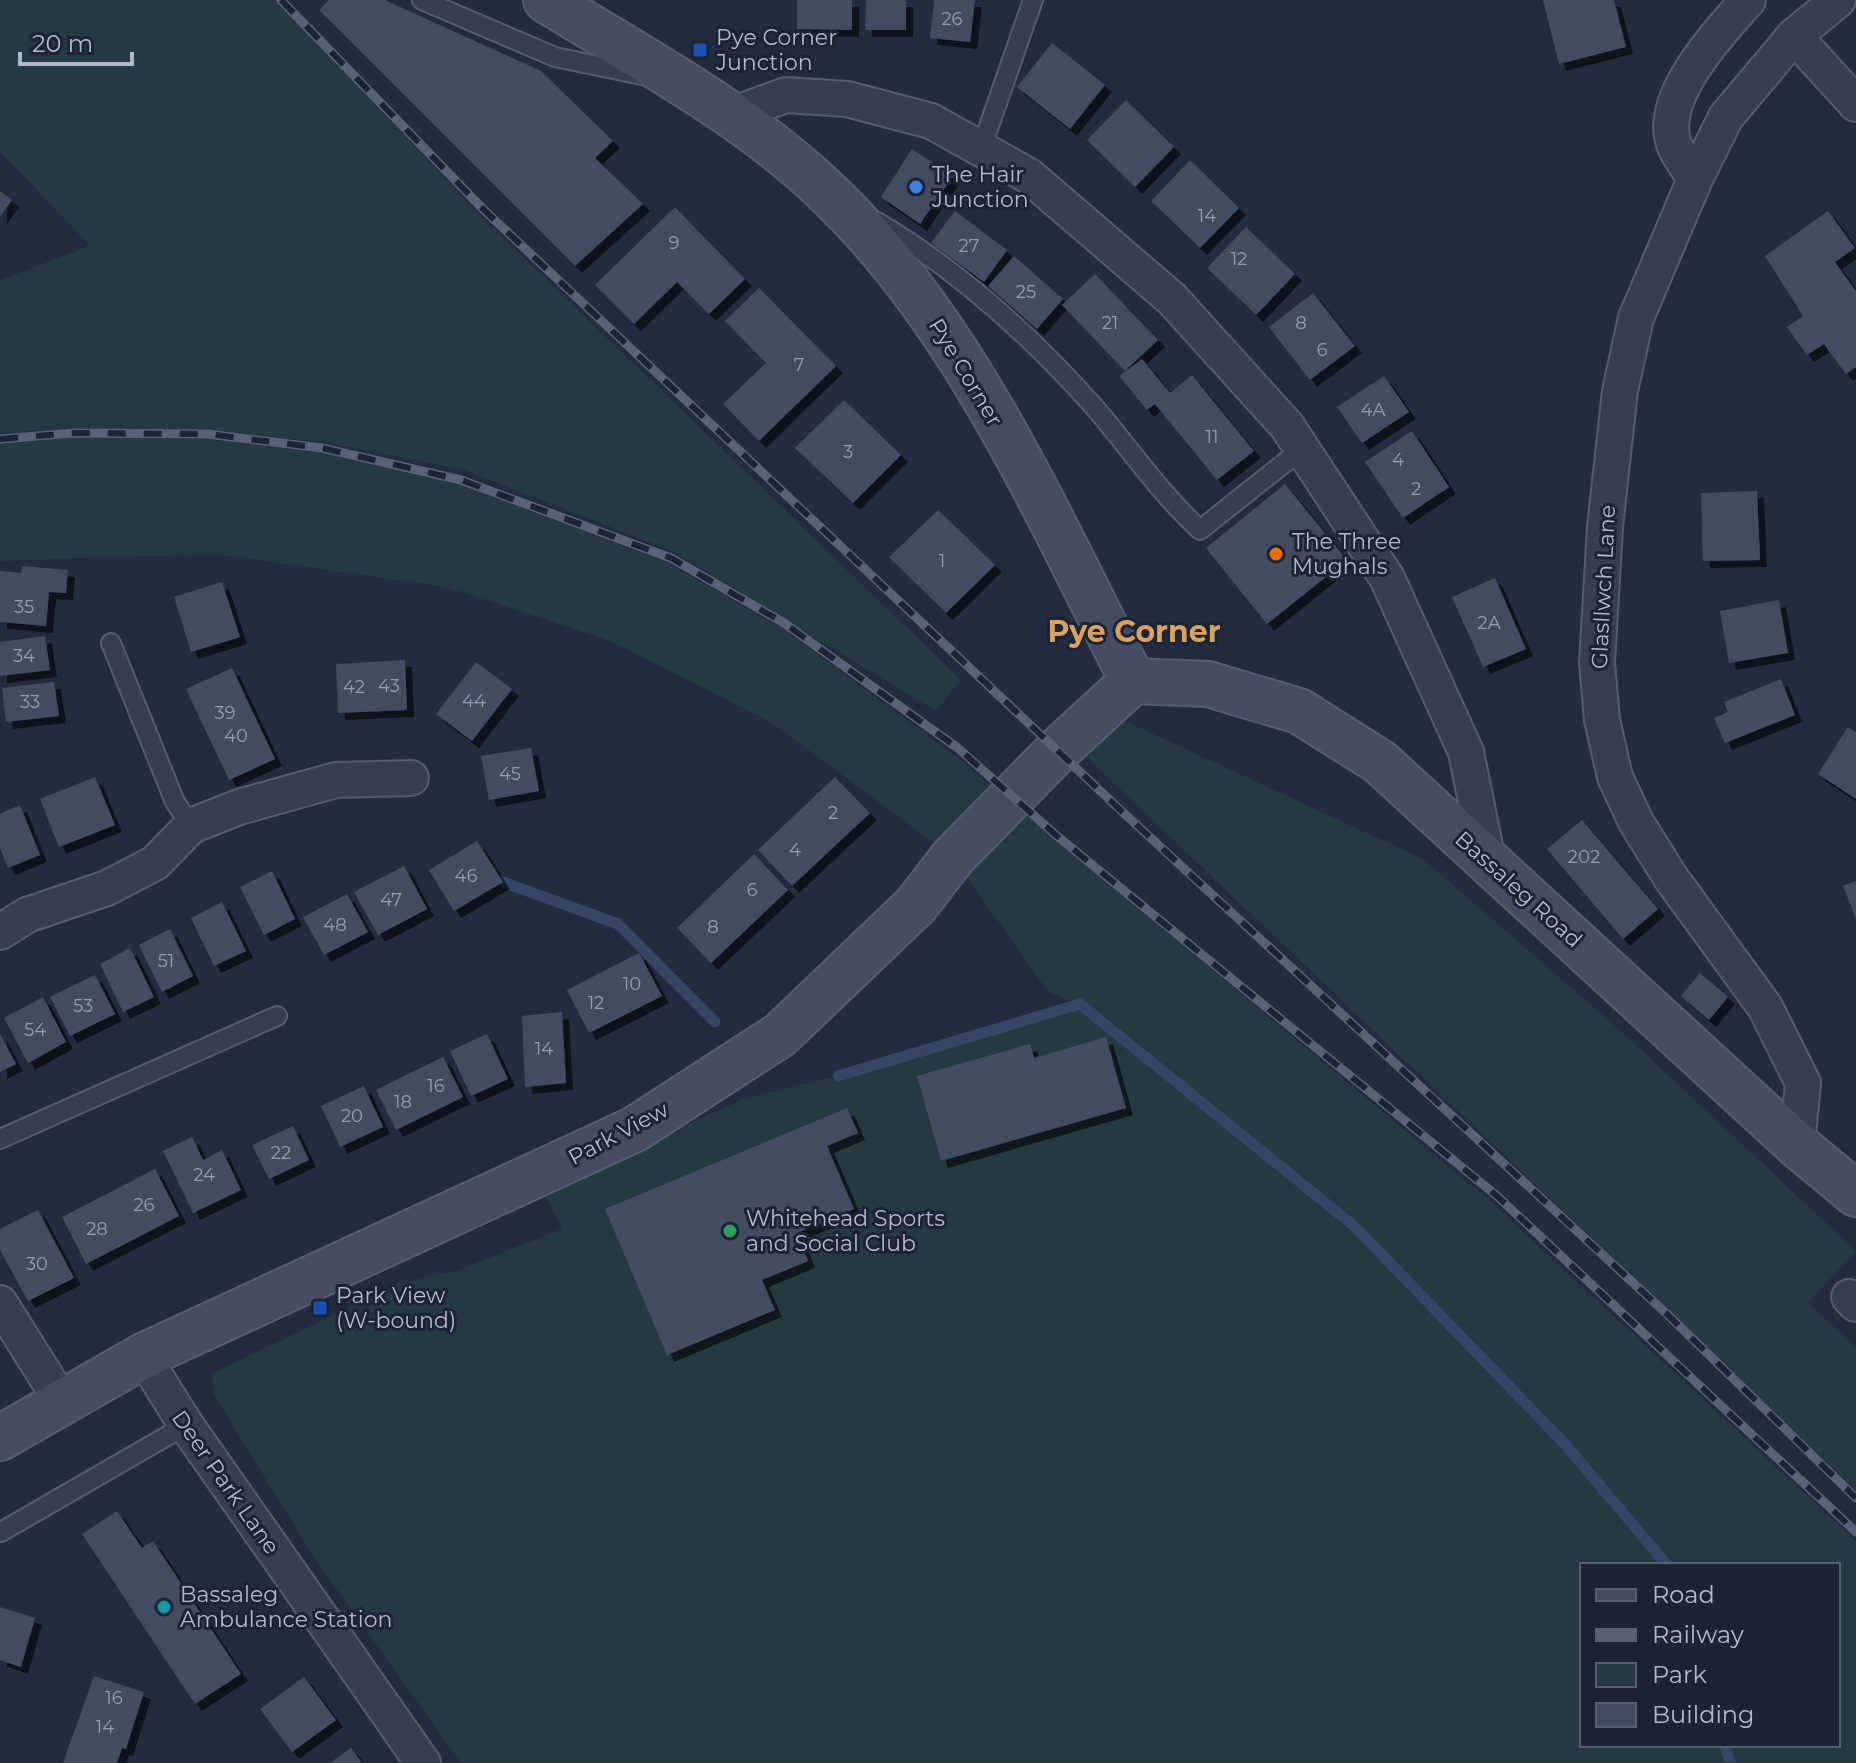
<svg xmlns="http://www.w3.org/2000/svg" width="1856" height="1763" font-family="Montserrat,sans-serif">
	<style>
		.green { fill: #253940; fill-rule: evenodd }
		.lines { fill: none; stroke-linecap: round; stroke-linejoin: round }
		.stream { stroke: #364466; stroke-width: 11 }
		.building { fill: #424b61; filter: url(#shadow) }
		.lane-casing { stroke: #555c6d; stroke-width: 22 }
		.street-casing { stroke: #555c6d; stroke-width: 38 }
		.secondary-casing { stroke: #555c6d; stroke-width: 48 }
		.lane { stroke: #373e4f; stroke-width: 18 }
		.street { stroke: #373e4f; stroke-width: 34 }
		.secondary { stroke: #454c62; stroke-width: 44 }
		.rail-casing { stroke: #596176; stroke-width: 9 }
		.rail { stroke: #1c2334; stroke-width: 6; stroke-dasharray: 18; stroke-linecap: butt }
		.transit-dot { fill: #1a4fb4; stroke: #1c2334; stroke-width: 3 }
		.shop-dot { fill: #3f7fe0; stroke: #1c2334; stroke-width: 3 }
		.food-dot { fill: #e8710a; stroke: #1c2334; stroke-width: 3 }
		.leisure-dot { fill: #2e9e5b; stroke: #1c2334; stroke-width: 3 }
		.culture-dot { fill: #0f9aa8; stroke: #1c2334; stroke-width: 3 }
		.labels { text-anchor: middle; stroke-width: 6; stroke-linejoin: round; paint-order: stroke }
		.number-label { font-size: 18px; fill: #979eb0 }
		.poi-label { font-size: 22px; fill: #b3b9ca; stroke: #1c2334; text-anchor: start }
		.street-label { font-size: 22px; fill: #b3b9ca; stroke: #1c2334 }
		.district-label { font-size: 30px; font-weight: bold; fill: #d9a35f; stroke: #1c2334 }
	</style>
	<defs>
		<filter id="shadow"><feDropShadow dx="7" dy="7" stdDeviation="0" flood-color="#0009"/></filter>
	</defs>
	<rect width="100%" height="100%" fill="#232c3f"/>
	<g class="green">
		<path d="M0,0H276L481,216L961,680L936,711L674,552L465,470L324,442L206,431L74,428L0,433V280L90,246L0,151Z"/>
		<path d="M75,437L207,439L322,452L461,484L668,563L782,628L954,755L1490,1201L1856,1541V1763H461L315,1559L214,1395L212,1374L395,1285L458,1270L562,1229L542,1189L746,1098L838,1076L1079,1004L1048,992L953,857L772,723L613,642L446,587L216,554L0,561V443ZM1084,1006L1098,1011L1179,1078L1084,1007ZM1582,1565H1838V1745H1582Z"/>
		<path d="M1121,719L1423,859L1621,1031L1856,1251L1808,1303L1856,1347V1490L1082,753Z"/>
	</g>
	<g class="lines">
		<g class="stream">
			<path d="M503,882L618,924L715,1022"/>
			<path d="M838,1076L1080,1004L1354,1226L1564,1443L1667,1565"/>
			<path d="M1725,1745L1730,1763"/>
		</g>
	</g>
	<g class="building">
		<path d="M329,0H385L541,71L613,141L595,158L643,204L575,266L319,10Z"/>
		<path d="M797,0H852V30L797,29Z"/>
		<path d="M866,0H906V30H865Z"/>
		<path d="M934,0H975L970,42L930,38Z"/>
		<path d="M1543,0H1614L1626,47L1559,64Z"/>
		<path d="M1052,43L1105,85L1070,129L1017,87Z"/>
		<path d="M1126,100L1174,147L1135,187L1087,140Z"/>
		<path d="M912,149L953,176L920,224L881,197Z"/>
		<path d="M1190,160L1239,208L1200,248L1151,201Z"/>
		<path d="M0,191L12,200L0,217Z"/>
		<path d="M675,207L745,279L709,314L677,282L634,324L595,285Z"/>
		<path d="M955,211L1007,250L984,282L931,243Z"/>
		<path d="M1828,211L1855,248L1835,262L1856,291V367L1846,374L1824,344L1807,355L1787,327L1803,316L1765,256Z"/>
		<path d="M1246,227L1295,274L1256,315L1207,268Z"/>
		<path d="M1014,256L1063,299L1037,329L988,286Z"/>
		<path d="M1095,274L1158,340L1125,371L1062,305Z"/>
		<path d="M759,288L836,366L759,441L723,404L766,363L725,321Z"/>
		<path d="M1313,293L1355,346L1310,380L1269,327Z"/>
		<path d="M1142,359L1170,393L1192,375L1254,451L1217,480L1155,404L1147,410L1119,376Z"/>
		<path d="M1384,376L1409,412L1362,443L1337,407Z"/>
		<path d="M844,400L901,455L853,503L795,448Z"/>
		<path d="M1412,431L1449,487L1403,518L1365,462Z"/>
		<path d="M1285,484L1347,560L1267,624L1206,548Z"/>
		<path d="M1757,491L1760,560L1703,561L1701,493Z"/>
		<path d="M938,510L995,565L946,613L889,557Z"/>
		<path d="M22,566L68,570L66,593L49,592L46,626L0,622V571L21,573Z"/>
		<path d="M1495,578L1526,649L1483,667L1452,597Z"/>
		<path d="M222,582L240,637L191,652L174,597Z"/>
		<path d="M1779,600L1788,653L1729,663L1720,611Z"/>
		<path d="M45,636L50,670L0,676V642Z"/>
		<path d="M405,660L407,710L338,713L336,664Z"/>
		<path d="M476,662L512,689L472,741L436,714Z"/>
		<path d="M232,668L275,759L229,780L186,689Z"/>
		<path d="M1781,679L1795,715L1725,743L1714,718L1728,712L1724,702Z"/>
		<path d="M54,682L59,716L6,722L2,688Z"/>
		<path d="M1848,727L1856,732V799L1818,774Z"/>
		<path d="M531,748L539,791L489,800L481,756Z"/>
		<path d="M95,777L115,825L59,847L40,799Z"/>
		<path d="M835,777L870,813L792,886L758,850Z"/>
		<path d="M20,805L40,855L8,868L0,848V814Z"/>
		<path d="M1582,820L1658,909L1623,939L1547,849Z"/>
		<path d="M477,841L503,882L454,911L429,870Z"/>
		<path d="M754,854L788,890L711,963L677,928Z"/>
		<path d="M404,866L427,909L378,935L354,892Z"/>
		<path d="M272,871L295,919L264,935L240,887Z"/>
		<path d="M1856,881V919L1843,886Z"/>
		<path d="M347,894L368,932L324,955L303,917Z"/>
		<path d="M222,902L246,951L214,966L191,918Z"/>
		<path d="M170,929L193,976L162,992L139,945Z"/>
		<path d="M130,948L154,997L123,1012L100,964Z"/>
		<path d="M639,953L662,996L589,1033L567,990Z"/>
		<path d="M1700,973L1728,997L1709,1020L1681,996Z"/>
		<path d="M95,975L115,1014L70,1036L50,997Z"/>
		<path d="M43,997L66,1042L28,1063L4,1018Z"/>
		<path d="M562,1012L566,1083L525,1087L522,1016Z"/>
		<path d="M0,1034L16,1064L0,1072Z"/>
		<path d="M487,1034L508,1079L471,1096L450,1051Z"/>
		<path d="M1106,1037L1126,1108L941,1161L917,1076L1030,1044L1034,1058Z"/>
		<path d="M443,1057L463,1097L396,1130L376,1090Z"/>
		<path d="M364,1086L383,1127L340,1147L321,1106Z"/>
		<path d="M847,1108L858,1133L827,1146L854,1209L797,1233L808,1261L762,1280L775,1310L667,1355L605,1209Z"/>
		<path d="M293,1126L309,1160L269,1179L252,1145Z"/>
		<path d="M192,1137L203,1160L222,1150L241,1190L193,1213L163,1151Z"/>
		<path d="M155,1169L179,1216L86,1264L62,1217Z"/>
		<path d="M38,1210L74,1278L28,1301L0,1250V1229Z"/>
		<path d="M117,1511L142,1548L153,1541L241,1674L195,1704L82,1534Z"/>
		<path d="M0,1607L35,1618L21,1667L0,1660Z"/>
		<path d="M94,1676L144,1692L126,1749L122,1748L117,1763H63Z"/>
		<path d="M304,1677L336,1720L292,1752L260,1709Z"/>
		<path d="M351,1748L362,1763H330Z"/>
	</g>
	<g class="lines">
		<defs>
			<g id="lane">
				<path d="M422,0L555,57L642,75"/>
				<path d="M981,149L1033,0"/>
				<path d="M877,222C958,270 1033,338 1096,409C1131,450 1160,493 1200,530L1302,449"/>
				<path d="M111,643L175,802L191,826"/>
				<path d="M0,1139L277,1016"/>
				<path d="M1,1532L186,1425"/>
			</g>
			<g id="street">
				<path d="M1794,36L1856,104"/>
				<path d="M731,115L786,95L847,99L931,121L1029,176L1172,299L1287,426L1387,578L1466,752L1488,861"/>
				<path d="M1695,179C1689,169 1680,158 1675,147C1655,99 1719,33 1748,0"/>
				<path d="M0,932L27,915L107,888L155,863L191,826L239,807L336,780L411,778"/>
				<path d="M1797,1145L1803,1083L1765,1007L1671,878L1636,822L1615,777L1602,720L1597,663L1605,527L1620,391L1636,318L1695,179L1726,117L1794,36L1838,0"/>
				<path d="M1849,1297L1856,1304"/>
				<path d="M0,1303L62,1402"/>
				<path d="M143,1356L186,1425L423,1763"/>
			</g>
			<g id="secondary">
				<path d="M546,0C643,60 748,115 830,195C966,326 1047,515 1133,681"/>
				<path d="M1133,681L1208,684L1299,711L1380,762L1797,1145L1856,1194"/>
				<path d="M0,1438L143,1356L635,1129L780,1035L916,905L953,857L1058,750L1133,681"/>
			</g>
		</defs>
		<use href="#lane" class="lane-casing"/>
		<use href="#street" class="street-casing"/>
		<use href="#secondary" class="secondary-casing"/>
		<use href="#lane" class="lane"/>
		<use href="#street" class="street"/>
		<use href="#secondary" class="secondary"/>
		<defs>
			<g id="rail">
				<path d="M281,0L484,210L1114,804L1669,1316L1856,1498"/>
				<path d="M0,439L74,433L207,434L322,448L461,480L671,558L784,623L959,749L1057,836L1497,1196L1856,1532"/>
			</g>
		</defs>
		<use href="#rail" class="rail-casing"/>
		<use href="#rail" class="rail"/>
	</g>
	<g class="transit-dot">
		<rect x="692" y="42" width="16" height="16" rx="4"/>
		<rect x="312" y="1300" width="16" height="16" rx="4"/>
	</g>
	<circle class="shop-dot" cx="916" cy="187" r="8"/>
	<circle class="food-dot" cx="1276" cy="554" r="8"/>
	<circle class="leisure-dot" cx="730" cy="1231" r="8"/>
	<circle class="culture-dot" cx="164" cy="1607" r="8"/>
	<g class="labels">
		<g class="number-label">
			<text x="952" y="25">26</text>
			<text x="1207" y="222">14</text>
			<text x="674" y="249">9</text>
			<text x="969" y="252">27</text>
			<text x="1239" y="265">12</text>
			<text x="1026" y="298">25</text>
			<text x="1110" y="329">21</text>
			<text x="1301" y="329">8</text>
			<text x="1322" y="356">6</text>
			<text x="799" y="371">7</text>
			<text x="1373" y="416">4A</text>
			<text x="1212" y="443">11</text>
			<text x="848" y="458">3</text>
			<text x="1398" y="466">4</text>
			<text x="1416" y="495">2</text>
			<text x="942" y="567">1</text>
			<text x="24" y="613">35</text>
			<text x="1489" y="629">2A</text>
			<text x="24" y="662">34</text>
			<text x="389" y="692">43</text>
			<text x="354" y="693">42</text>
			<text x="474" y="707">44</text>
			<text x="30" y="708">33</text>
			<text x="225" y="719">39</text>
			<text x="236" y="742">40</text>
			<text x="510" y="780">45</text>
			<text x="833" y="819">2</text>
			<text x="795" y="856">4</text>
			<text x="1584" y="863">202</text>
			<text x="466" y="882">46</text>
			<text x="752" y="896">6</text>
			<text x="391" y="906">47</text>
			<text x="335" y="931">48</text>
			<text x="713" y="933">8</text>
			<text x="166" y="967">51</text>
			<text x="632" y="990">10</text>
			<text x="596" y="1009">12</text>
			<text x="83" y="1012">53</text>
			<text x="35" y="1036">54</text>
			<text x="544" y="1055">14</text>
			<text x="436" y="1092">16</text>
			<text x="403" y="1108">18</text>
			<text x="352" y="1122">20</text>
			<text x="281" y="1159">22</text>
			<text x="204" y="1181">24</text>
			<text x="144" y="1211">26</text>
			<text x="97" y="1235">28</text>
			<text x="37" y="1270">30</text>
			<text x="114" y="1704">16</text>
			<text x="105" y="1733">14</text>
		</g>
		<g class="poi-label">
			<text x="716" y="45">Pye Corner<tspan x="716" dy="25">Junction</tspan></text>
			<text x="932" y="182">The Hair<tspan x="932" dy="25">Junction</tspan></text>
			<text x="1292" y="549">The Three<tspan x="1292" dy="25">Mughals</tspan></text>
			<text x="746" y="1226">Whitehead Sports<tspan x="746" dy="25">and Social Club</tspan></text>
			<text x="336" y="1303">Park View<tspan x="336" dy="25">(W-bound)</tspan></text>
			<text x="180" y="1602">Bassaleg<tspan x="180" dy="25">Ambulance Station</tspan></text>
		</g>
		<g class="street-label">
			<text transform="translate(966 372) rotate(59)" y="8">Pye Corner</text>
			<text transform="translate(1603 587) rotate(-87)" y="8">Glasllwch Lane</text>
			<text transform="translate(1519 889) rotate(42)" y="8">Bassaleg Road</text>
			<text transform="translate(618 1133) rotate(-28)" y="8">Park View</text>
			<text transform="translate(226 1482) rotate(55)" y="8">Deer Park Lane</text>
		</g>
		<g class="district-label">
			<text x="1134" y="642">Pye Corner</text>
		</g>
	</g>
	<rect x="1580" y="1563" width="260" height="184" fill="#1c2334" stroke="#585f70" stroke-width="2"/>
	<rect x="1596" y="1589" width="40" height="12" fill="#454c62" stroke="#585f70" stroke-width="2"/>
	<text x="1652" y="1603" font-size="24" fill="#b3b9ca">Road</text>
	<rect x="1596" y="1629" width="40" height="12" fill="#596176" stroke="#585f70" stroke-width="2"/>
	<text x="1652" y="1643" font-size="24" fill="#b3b9ca">Railway</text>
	<rect x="1596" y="1663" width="40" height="24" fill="#253940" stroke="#585f70" stroke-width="2"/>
	<text x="1652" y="1683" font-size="24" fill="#b3b9ca">Park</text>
	<rect x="1596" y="1703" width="40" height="24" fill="#424b61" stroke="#585f70" stroke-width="2"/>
	<text x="1652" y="1723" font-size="24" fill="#b3b9ca">Building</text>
	<path d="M20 52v12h112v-12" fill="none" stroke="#b3b9ca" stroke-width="4"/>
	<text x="32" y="52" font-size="24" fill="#b3b9ca" stroke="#1c2334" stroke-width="6" paint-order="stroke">20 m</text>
</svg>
